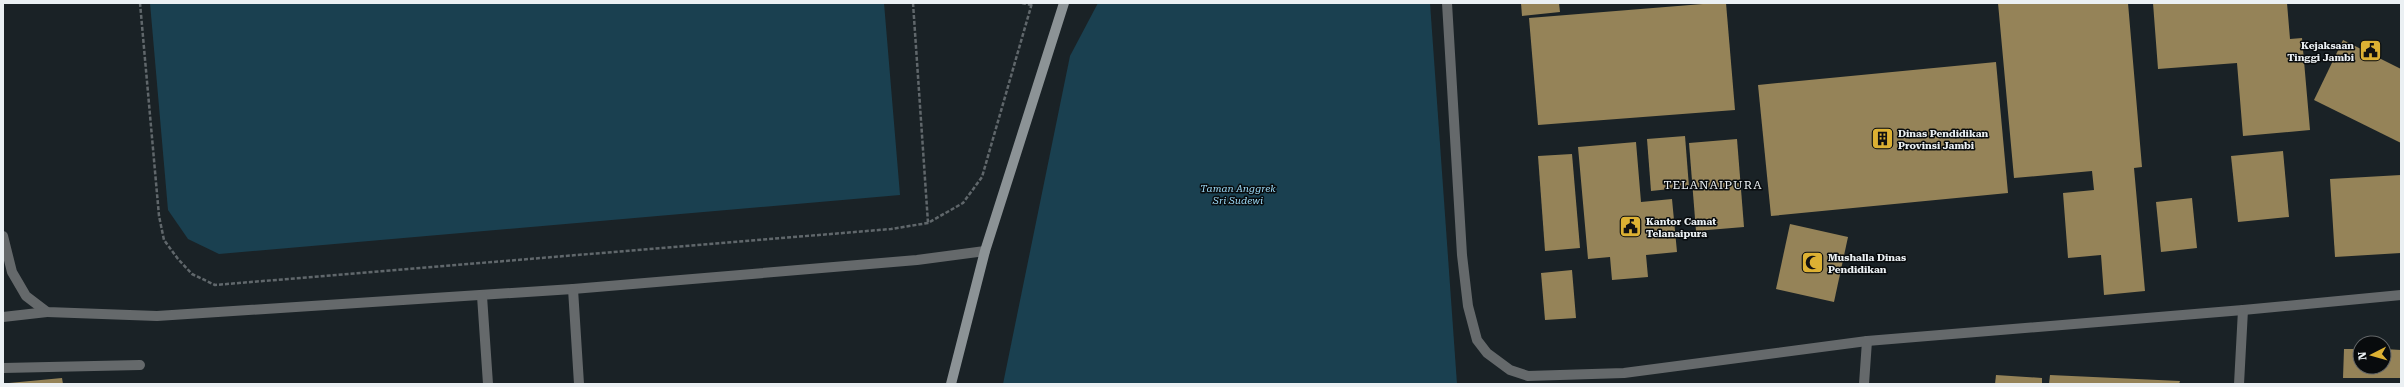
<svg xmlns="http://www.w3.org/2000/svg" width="2404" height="387" font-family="'Roboto Serif',serif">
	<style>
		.green { fill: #1a4050 }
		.building { fill: #958358 }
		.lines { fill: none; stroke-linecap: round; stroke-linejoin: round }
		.path { stroke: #60676b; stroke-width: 2.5; stroke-dasharray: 4 2; stroke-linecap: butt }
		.lane { stroke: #65696b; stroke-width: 10 }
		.street { stroke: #65696b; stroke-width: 10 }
		.secondary { stroke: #8c9396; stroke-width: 10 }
		.labels { text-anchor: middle; stroke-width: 3; stroke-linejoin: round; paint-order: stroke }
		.poi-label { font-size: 10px; font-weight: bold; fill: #ebf0f3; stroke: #080b0d; text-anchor: start }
		.park-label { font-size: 10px; font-style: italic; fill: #9fddfa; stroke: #080b0d }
		.quarter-label { font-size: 12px; letter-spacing: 1px; fill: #ebf0f3; stroke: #080b0d }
	</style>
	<rect width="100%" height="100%" fill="#1a2226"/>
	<g class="green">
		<path d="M150,3H884L900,195L219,254L188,239L168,210Z"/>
		<path d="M1098,3H1430L1457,384H1003L1070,56Z"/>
	</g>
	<g class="building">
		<path d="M1521,3H1559L1560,12L1522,16Z"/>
		<path d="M1715,3H1726L1735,110L1538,125L1529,18Z"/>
		<path d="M1998,3H2128L2142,167L2134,168L2145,291L2104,295L2101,255L2068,258L2063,193L2094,190L2092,171L2014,178Z"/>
		<path d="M2153,3H2287L2290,39L2302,38L2310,130L2243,136L2237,63L2158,69Z"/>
		<path d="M2343,40L2401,69V143L2314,100Z"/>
		<path d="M1996,62L2008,193L1771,216L1758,85Z"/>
		<path d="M1685,136L1689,187L1651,191L1647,139Z"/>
		<path d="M1737,139L1744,227L1696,231L1689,143Z"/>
		<path d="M1636,142L1641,202L1672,199L1677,252L1646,255L1648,277L1612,280L1610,257L1588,259L1578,147Z"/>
		<path d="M2283,151L2289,217L2238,222L2231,156Z"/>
		<path d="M1572,154L1580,248L1545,251L1538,156Z"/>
		<path d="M2401,175V253L2335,257L2330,179Z"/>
		<path d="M2192,198L2197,248L2161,252L2156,202Z"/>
		<path d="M1790,224L1848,237L1834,302L1776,289Z"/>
		<path d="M1572,270L1576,318L1545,320L1541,273Z"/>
		<path d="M2344,349H2360V367H2384V349L2401,350V378H2343Z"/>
		<path d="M1996,375L2042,378V384H1995Z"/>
		<path d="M2050,375L2180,381L2179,384H2049Z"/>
		<path d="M62,378L63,384H9V383Z"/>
	</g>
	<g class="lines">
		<g class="path">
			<path d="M140,3L159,216L164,240L178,259L192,274L215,285L891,229L928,223L963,203L982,177L1032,3"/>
			<path d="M913,3L928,223"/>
			<path d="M1022,3L1032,5"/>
		</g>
		<g class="lane">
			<path d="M3,236L12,272L26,296L47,312L157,316L573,289L917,260L985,251"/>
			<path d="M573,289L579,384"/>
			<path d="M482,296L488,384"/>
			<path d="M3,317L47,312"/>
			<path d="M3,368L140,365"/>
		</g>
		<g class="street">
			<path d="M1447,3L1462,255L1468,306L1477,340L1487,353L1510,370L1528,376L1624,373L1867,341L2243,310L2401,295"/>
			<path d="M1864,384L1867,341"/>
			<path d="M2239,384L2243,310"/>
		</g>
		<path class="secondary" d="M951,384L985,251L1064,3"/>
	</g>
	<defs>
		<symbol id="civic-square" viewBox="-11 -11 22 22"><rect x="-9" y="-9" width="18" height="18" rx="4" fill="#ddb133" stroke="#080b0d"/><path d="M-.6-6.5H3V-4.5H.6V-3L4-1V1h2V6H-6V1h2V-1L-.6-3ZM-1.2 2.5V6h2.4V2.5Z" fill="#111"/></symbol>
		<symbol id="building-square" viewBox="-11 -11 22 22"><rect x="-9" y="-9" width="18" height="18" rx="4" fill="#ddb133" stroke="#080b0d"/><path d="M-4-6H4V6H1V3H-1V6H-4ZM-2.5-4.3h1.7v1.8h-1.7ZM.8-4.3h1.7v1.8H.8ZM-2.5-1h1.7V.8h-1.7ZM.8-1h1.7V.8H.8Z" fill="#111"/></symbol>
		<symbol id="mosque-square" viewBox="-11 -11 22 22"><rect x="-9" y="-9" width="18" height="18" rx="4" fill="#ddb133" stroke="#080b0d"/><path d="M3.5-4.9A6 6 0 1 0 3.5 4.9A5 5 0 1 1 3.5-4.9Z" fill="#111"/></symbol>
	</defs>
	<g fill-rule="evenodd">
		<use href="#civic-square" x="2358" y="38" width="25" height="25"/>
		<use href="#building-square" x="1870" y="126" width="25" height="25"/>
		<use href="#civic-square" x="1618" y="214" width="25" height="25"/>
		<use href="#mosque-square" x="1800" y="250" width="25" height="25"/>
	</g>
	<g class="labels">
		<g class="poi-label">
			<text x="2354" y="49" text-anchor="end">Kejaksaan<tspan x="2354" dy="12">Tinggi Jambi</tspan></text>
			<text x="1898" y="137">Dinas Pendidikan<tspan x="1898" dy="12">Provinsi Jambi</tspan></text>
			<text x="1646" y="225">Kantor Camat<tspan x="1646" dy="12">Telanaipura</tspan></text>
			<text x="1828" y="261">Mushalla Dinas<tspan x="1828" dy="12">Pendidikan</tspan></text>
		</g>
		<g class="park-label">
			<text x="1238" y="192">Taman Anggrek<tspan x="1238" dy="12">Sri Sudewi</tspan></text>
		</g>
		<g class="quarter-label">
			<text x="1713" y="189">TELANAIPURA</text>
		</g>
	</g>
	<rect width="2404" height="387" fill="none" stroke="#ebf0f3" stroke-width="8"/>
	<g transform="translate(2372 355) rotate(264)"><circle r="19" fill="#080b0d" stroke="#636769"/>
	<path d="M0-3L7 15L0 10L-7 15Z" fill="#ddb133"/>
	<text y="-6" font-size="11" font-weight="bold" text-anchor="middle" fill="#ebf0f3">N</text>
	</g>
</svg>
